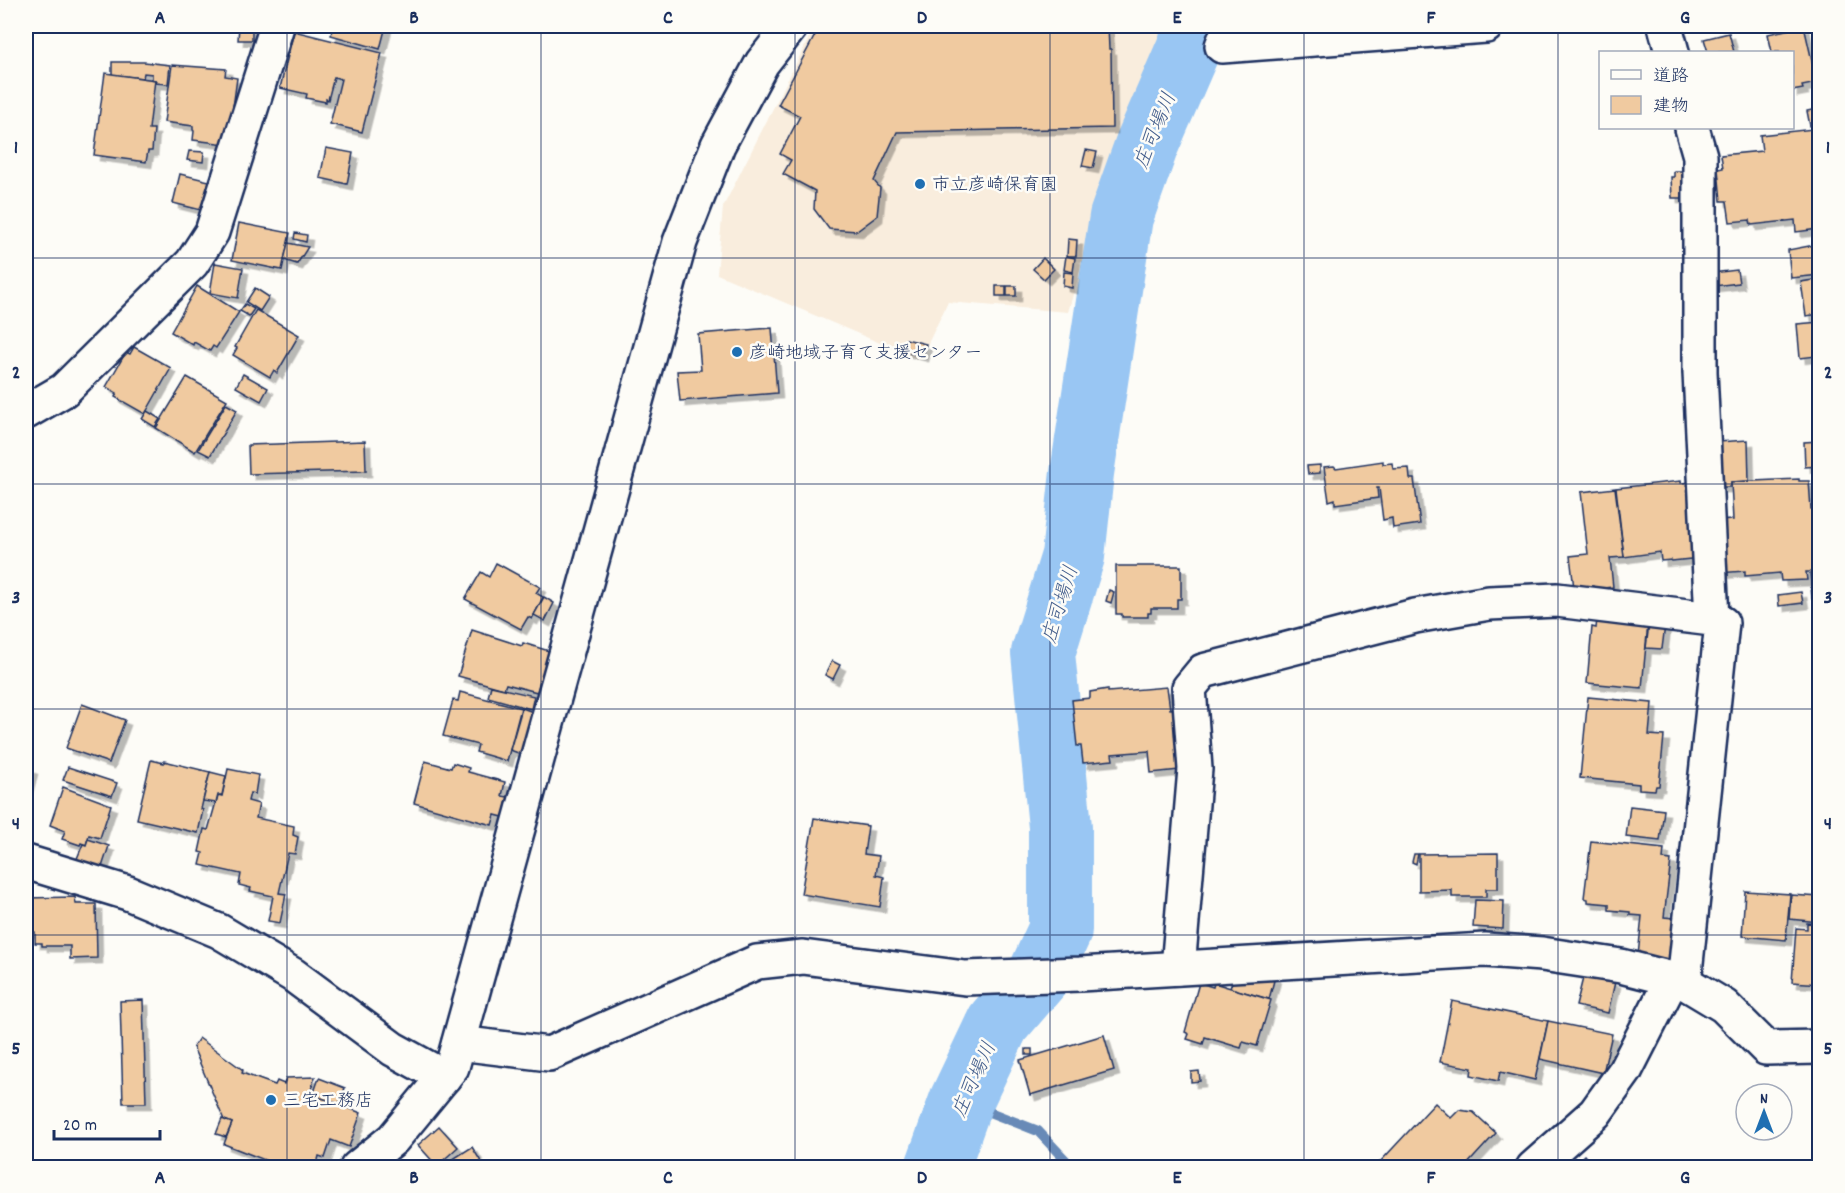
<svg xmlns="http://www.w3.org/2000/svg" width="1845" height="1193" font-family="Dekko,'Klee One',sans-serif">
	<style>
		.built { fill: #f9eddd }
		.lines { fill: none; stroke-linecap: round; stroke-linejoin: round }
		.stream { stroke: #678ab7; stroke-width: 10 }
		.river { stroke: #99c6f3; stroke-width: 64 }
		.building { fill: #f0caa0; stroke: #1b2f5e; stroke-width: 1.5; filter: url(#shadow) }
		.minor-casing { stroke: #1b2f5e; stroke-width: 38 }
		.minor { stroke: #fdfcf7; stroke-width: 33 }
		.grid { fill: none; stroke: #1b2f5e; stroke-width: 1.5; stroke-opacity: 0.55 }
		.poi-dot { fill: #1f6fb2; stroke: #fdfcf7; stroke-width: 2 }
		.labels { text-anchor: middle; stroke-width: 5; stroke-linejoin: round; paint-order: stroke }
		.poi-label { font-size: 18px; fill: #1b2f5e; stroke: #fdfcf7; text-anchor: start }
		.water-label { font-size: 20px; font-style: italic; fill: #415c8b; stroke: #fdfcf7 }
		.neatline { fill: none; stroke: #1b2f5e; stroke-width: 2 }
		.grid-label { font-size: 20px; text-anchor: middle; font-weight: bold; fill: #1b2f5e }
	</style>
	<defs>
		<filter id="shadow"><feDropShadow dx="5.5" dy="5.5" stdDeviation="0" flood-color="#0004"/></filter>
	</defs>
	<rect width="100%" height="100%" fill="#fdfcf7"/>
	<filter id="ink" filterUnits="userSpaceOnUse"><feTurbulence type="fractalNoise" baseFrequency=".0167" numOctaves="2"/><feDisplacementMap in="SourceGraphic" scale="12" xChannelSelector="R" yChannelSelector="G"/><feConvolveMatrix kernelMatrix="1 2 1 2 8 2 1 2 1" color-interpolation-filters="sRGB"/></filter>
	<g filter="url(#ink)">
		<path class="built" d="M815,26H1171L1157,69L1112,161L1068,312L948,302L920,360L717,274L723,207Z"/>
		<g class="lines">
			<path class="stream" d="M961,1101L1038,1131L1073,1168"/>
			<path class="river" d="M937,1168L961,1101L998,1023L1040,974L1060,930V827L1043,653L1073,556L1082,473L1121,217L1147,144L1198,26"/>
		</g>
		<g class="building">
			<path d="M239,26H252V40H238Z"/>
			<path d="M333,26H386L380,49L331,35Z"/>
			<path d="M820,26H1108L1109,49H1111L1112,128L897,132L874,181L880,188L877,216L857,231L829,229L814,209L815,191L783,174L791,160L780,154L800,116L778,105Z"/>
			<path d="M1804,26L1817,83L1802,86L1803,89L1792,91V52H1772L1768,34Z"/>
			<path d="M294,31L382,53L362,132L330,124L341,79L334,77L328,100L326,99V102L306,98L307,94L280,88Z"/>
			<path d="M1729,33L1734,52H1708L1704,39Z"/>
			<path d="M112,62H144L170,65L168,84L155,83L156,80H152V74L144,73L143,78L112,75Z"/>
			<path d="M172,65L226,69L225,76L237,78L229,137L226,144L193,140L194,131L193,130V126L164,122Z"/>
			<path d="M105,73L155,80L149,129H154L152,151H148L146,162L94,155Z"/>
			<path d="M1817,109L1820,125L1810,126L1807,111Z"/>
			<path d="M1813,129L1818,177H1820V218H1816L1818,229L1796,232L1795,220L1751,225L1750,220L1730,222L1727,201H1721L1718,169L1723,168L1721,155L1762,151L1760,135Z"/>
			<path d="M326,148L353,153L347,184L320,178Z"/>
			<path d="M1086,150L1097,152L1093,168L1082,166Z"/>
			<path d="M189,151L204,152L203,162L187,160Z"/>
			<path d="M1674,171H1684L1685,198H1672L1671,177H1674Z"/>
			<path d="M180,174L209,181L201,210L173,203Z"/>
			<path d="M239,223L290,233L282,270L232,260Z"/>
			<path d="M295,233L307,235L306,242L294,239Z"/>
			<path d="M1068,239L1077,240L1076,256H1067Z"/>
			<path d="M288,243L308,247L297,264L284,260Z"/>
			<path d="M1820,244V275L1791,278L1788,250Z"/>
			<path d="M1066,256L1075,258L1073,272L1064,270Z"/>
			<path d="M1043,258L1054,269L1044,279L1033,269Z"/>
			<path d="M215,263L243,268L238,298L210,293Z"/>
			<path d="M1737,270L1739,283L1714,286L1712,273Z"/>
			<path d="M1064,272L1073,273L1072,288L1063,286Z"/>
			<path d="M1820,279V314L1806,316L1801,282Z"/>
			<path d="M197,286L239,312L216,348L213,346L210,351L194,342L193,345L171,332Z"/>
			<rect x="996" y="286" width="10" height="10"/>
			<rect x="1007" y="286" width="9" height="10"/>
			<path d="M255,288L269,297L260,311L246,302Z"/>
			<path d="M245,304L254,309L249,316L240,311Z"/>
			<path d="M256,310L299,335L277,373L274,370L270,377L233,355L237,348L235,347Z"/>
			<path d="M1820,322V391L1816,356L1800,358L1797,324Z"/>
			<path d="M772,328L777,393L680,401L677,371L701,370L698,334Z"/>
			<path d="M906,339L926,344L923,356L903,351Z"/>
			<path d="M134,347L171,368L145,414L115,397L117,393L106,387L126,352L130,354Z"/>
			<path d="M243,374L268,388L261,401L236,387Z"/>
			<path d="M187,377L227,400L195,452L156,428Z"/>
			<path d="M226,404L237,410L210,456L198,450Z"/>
			<path d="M147,411L160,419L155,427L142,419Z"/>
			<path d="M1748,440L1749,481L1731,482V487H1719L1718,442Z"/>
			<path d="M365,441L366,471L249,474L248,445Z"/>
			<path d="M1819,441L1820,466L1805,467L1804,442Z"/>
			<path d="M1383,461V464L1392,463L1393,469L1409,468L1410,479H1414L1420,524L1393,528L1392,518L1383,520L1379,488H1377L1378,498L1335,504V499L1329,501L1324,467L1334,466L1336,468Z"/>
			<path d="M1320,465V473L1308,474L1307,466Z"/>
			<path d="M1799,479V481H1809L1811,509L1818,508L1820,515V598L1812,599L1810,572H1806L1807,580L1781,581L1780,573L1745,576V571L1718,573L1716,521L1733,520L1731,482Z"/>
			<path d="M1681,481V483L1692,482L1700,558L1672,561L1671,560L1661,561L1660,552L1624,557L1616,488Z"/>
			<path d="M1615,488L1624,557L1610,558L1613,587L1593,589V586L1574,588L1570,556L1588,554L1581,492Z"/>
			<path d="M496,563L540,587L536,593L543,597L532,619L528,617L521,629L465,599L481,572L489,577Z"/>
			<path d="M1116,566H1181V599H1177V608H1151V613H1148V617H1122V614H1116Z"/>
			<path d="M1109,590L1114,592L1111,603L1106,601Z"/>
			<path d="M1801,592L1803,603L1779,606L1778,595Z"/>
			<path d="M544,597L554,603L545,621L534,615Z"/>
			<path d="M1597,619L1648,623L1642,688L1587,683L1592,627L1596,628Z"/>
			<path d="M1649,624L1665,625L1662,649L1646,648Z"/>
			<path d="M472,630L522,646L523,643L549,651L537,692L506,684L504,689L458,676Z"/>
			<path d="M832,661L840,665L833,679L825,675Z"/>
			<path d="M491,686L534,696L531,709L488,697Z"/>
			<path d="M1167,687L1170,709L1183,708L1189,769L1151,773L1149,751L1112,754L1113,760L1083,763L1081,746H1077L1072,700L1090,698V692L1108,689V692Z"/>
			<path d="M460,692L521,708L507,761L476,752L478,745L443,736L453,700L458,701Z"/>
			<path d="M1588,697L1652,703L1649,735L1664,736L1659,786H1656L1655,790L1639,789V784L1580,778Z"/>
			<path d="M82,704L125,720L109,763L66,748Z"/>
			<path d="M522,708L533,712L521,754L510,750Z"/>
			<path d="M151,760L164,763V761L210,772L201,809L203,810L198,833L137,819Z"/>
			<path d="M425,761L451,768L453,763L469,768L468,772L505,782L502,796L508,797L503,817L495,815L492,825L414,803Z"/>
			<path d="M26,767L32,769L26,791Z"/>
			<path d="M68,767L117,783L112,796L63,780Z"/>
			<path d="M228,769L258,775L255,794L250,793L248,801L259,804L256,818L294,826L293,835L298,837L295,854L288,853L279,893L286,894L280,923L268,921L273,896L250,891L251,888L239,885L241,874L200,865L203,853L199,852L204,829L208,830L218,795L222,796Z"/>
			<path d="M210,772L226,776L222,795H218L216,803L203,801Z"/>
			<path d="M63,787L111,805L100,838L89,835L86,845L81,843L80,845L62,839L65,831L50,825Z"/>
			<path d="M1630,806L1664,810L1660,841L1626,837Z"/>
			<path d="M814,818L868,826L864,854L879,856L876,875L884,877L880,907L801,894Z"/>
			<path d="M88,839L109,846L101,870L76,861L83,844L86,845Z"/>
			<path d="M1591,841L1664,849L1663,859L1671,860L1664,917L1674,918L1669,959L1638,956L1642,916L1630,915V912L1609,910V904L1588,902V899L1584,898Z"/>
			<path d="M1498,853V889H1486V897H1452V890L1419,891V854Z"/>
			<path d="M1414,854H1418L1416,864L1412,862Z"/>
			<path d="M1745,891L1790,894L1786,940L1742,936Z"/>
			<path d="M1791,895L1820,897V922L1789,919Z"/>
			<path d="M75,897L76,904H96L97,958L70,959V946H42V943H35V932H26V898Z"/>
			<path d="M1475,900L1504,901L1503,929L1473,927Z"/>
			<path d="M1807,923L1820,924V984L1792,982L1796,928L1807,929Z"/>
			<path d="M1584,974L1615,982L1608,1013L1576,1006Z"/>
			<path d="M1275,977L1269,999L1230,988L1233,979Z"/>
			<path d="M1199,983L1213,987L1214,983L1271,1000L1257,1046L1243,1042L1241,1048L1205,1037L1203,1044L1187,1039L1189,1034L1185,1032Z"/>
			<path d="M143,1000L146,1103H123L120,1001Z"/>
			<path d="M1452,1001L1548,1021L1535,1080L1500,1072L1498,1081L1471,1075L1472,1068L1440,1062Z"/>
			<path d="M1548,1021L1612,1034L1603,1073L1540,1059Z"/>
			<path d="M1104,1035L1114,1070L1030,1095L1020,1060Z"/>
			<path d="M199,1038L243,1070L242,1073L275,1085L277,1081L284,1084L286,1078L315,1077L310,1093L361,1113L349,1147L331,1140L325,1158L319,1156L316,1168H285L224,1144L232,1123L224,1120L193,1047Z"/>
			<rect x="1026" y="1049" width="6" height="6"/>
			<path d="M1199,1071L1200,1081L1191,1082V1072Z"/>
			<path d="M319,1078L345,1088L339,1104L313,1095Z"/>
			<path d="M1435,1103L1451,1118L1459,1110L1473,1112L1496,1133L1464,1168H1386L1380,1162Z"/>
			<path d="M222,1119L232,1123L226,1137L216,1134Z"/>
			<path d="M439,1126L458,1147L437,1166L418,1145Z"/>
			<path d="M472,1147L485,1168H439Z"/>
			<path d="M1584,1155L1595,1168H1570Z"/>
			<path d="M112,1163H158V1168H113Z"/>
		</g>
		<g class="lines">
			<defs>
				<g id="minor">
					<path d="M1230,26L1222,46L1486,26"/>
					<path d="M1665,26L1672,52"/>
					<path d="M1692,128L1700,156V372L1712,619"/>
					<path d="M26,412L64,390L192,263L212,232L277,26"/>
					<path d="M26,862L128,893L219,931L293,975L393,1049L444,1077"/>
					<path d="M1178,968L1195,769L1189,688L1203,671L1415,616L1489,603L1557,600L1712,619L1722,623L1684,982"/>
					<path d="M459,1043L549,1054L757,962L803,957L965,978L1080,974L1485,950L1542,954L1621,966L1684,982L1724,1006L1766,1048L1820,1047"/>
					<path d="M357,1168L393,1139L452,1067L680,242L718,145L762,63L791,26"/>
					<path d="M1533,1168L1595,1113L1625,1071L1672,979"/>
				</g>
			</defs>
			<use href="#minor" class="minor-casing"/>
			<use href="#minor" class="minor"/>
		</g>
	</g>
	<path class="grid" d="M287,26V1168M541,26V1168M795,26V1168M1050,26V1168M1304,26V1168M1558,26V1168M26,258H1820M26,484H1820M26,709H1820M26,935H1820"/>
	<g class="poi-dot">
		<circle cx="920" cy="184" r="6"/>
		<circle cx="737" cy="352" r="6"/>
		<circle cx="271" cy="1100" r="6"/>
	</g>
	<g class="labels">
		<g class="poi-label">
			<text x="932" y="190">市立彦崎保育園</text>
			<text x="749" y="358">彦崎地域子育て支援センター</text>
			<text x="283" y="1106">三宅工務店</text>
		</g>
		<g class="water-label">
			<text transform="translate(1154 130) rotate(-68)" y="7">庄司場川</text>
			<text transform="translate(1059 604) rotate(-73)" y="7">庄司場川</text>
			<text transform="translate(973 1079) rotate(-66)" y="7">庄司場川</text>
		</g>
	</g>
	<rect width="1845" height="1193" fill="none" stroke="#fdfcf7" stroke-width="66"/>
	<rect x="1599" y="51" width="195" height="78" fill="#fdfcf7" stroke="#a3aaba" stroke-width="1.5"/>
	<rect x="1611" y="70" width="30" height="9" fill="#fdfcf7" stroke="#a3aaba" stroke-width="1.5"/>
	<text x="1653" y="81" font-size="18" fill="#1b2f5e">道路</text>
	<rect x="1611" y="96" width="30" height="18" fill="#f0caa0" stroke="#a3aaba" stroke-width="1.5"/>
	<text x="1653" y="111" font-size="18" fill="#1b2f5e">建物</text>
	<g transform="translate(1764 1112)"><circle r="28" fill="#fdfcf7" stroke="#a3aaba" stroke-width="1.5"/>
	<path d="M0-4.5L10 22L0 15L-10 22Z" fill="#1f6fb2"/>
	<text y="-9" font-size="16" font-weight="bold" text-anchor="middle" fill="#1b2f5e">N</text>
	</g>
	<path d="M54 1130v9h106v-9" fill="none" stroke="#1b2f5e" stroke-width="3"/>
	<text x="63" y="1130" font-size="18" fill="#1b2f5e" stroke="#fdfcf7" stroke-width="4.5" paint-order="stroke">20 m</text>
	<rect x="33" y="33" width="1779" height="1127" class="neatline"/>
	<g class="grid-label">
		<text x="160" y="23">A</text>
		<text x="414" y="23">B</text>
		<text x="668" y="23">C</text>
		<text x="922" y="23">D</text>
		<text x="1177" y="23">E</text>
		<text x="1431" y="23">F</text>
		<text x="1685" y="23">G</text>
		<text x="16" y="153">1</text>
		<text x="1828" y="153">1</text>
		<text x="16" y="378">2</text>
		<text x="1828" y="378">2</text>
		<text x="16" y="603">3</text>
		<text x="1828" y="603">3</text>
		<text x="16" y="829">4</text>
		<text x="1828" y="829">4</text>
		<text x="16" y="1054">5</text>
		<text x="1828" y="1054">5</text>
		<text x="160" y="1183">A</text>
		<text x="414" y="1183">B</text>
		<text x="668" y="1183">C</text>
		<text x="922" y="1183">D</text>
		<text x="1177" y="1183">E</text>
		<text x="1431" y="1183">F</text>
		<text x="1685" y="1183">G</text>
	</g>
</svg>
